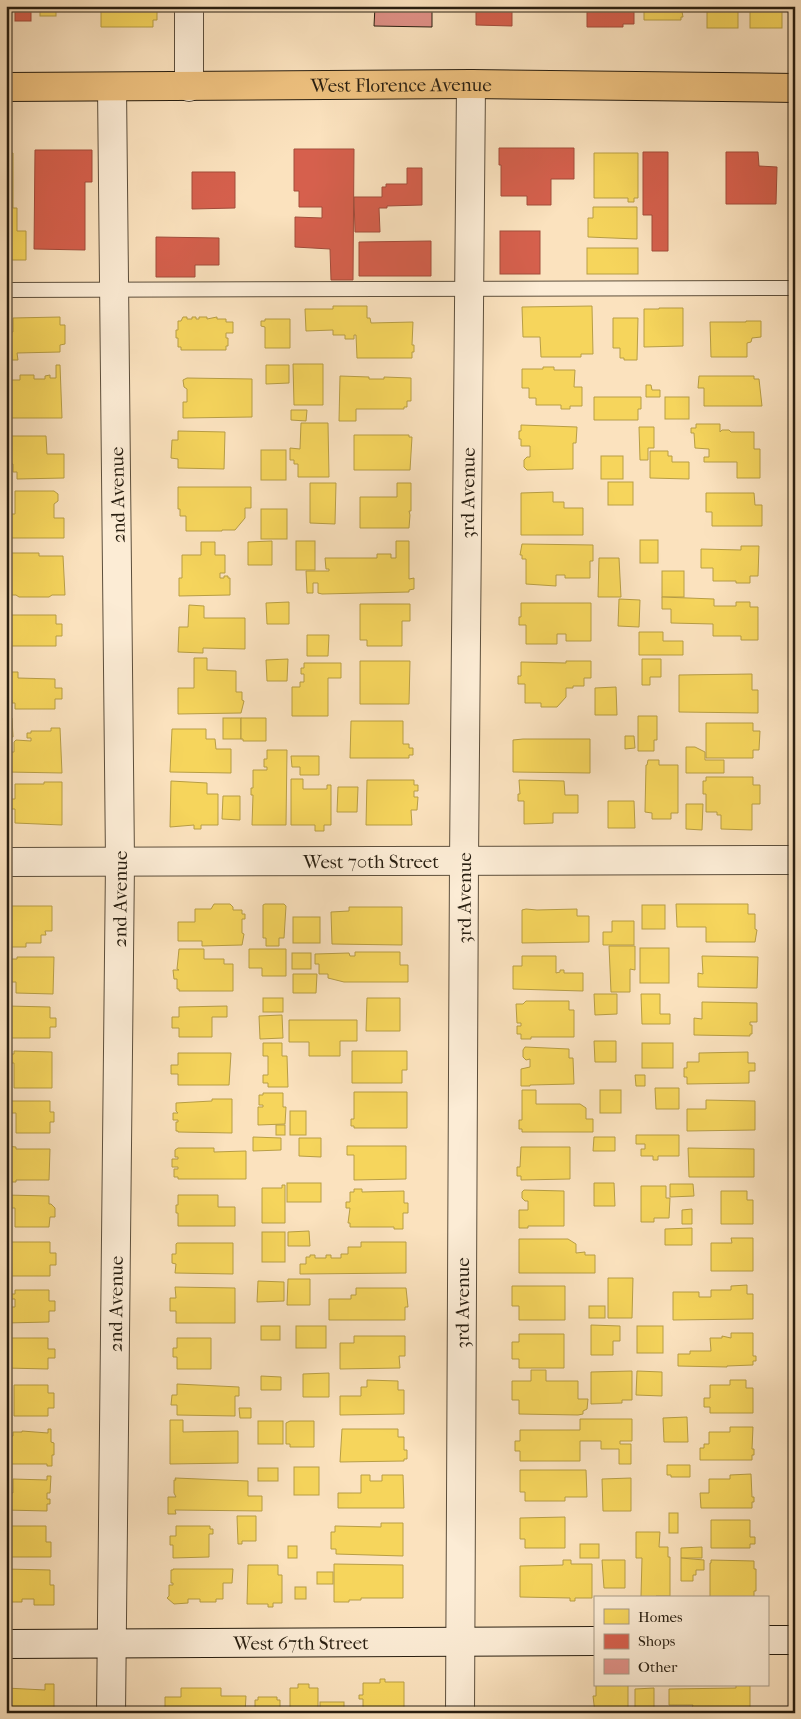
<svg xmlns="http://www.w3.org/2000/svg" width="801" height="1719" font-family="'IM FELL French Canon',serif">
	<style>
		.homes { fill: #f6d55c; stroke: #b89e45 }
		.shops { fill: #d6604d; stroke: #a24c3b }
		.building { fill: #df9086; stroke: #281e10 }
		.lines { fill: none; stroke-linecap: round; stroke-linejoin: round }
		.lane-casing { stroke: #5d4f3c; stroke-width: 16 }
		.street-casing { stroke: #5d4f3c; stroke-width: 30 }
		.secondary-casing { stroke: #281e10; stroke-width: 30 }
		.primary-casing { stroke: #281e10; stroke-width: 30 }
		.lane { stroke: #fcecd5; stroke-width: 14 }
		.street { stroke: #fcecd5; stroke-width: 28 }
		.secondary { stroke: #fcecd5; stroke-width: 28 }
		.primary { stroke: #eec17f; stroke-width: 28 }
		.labels { text-anchor: middle; stroke-width: 5; stroke-linejoin: round; paint-order: stroke }
		.street-label { font-size: 19px; fill: #281e10; stroke: #fcecd5 }
	</style>
	<rect width="100%" height="100%" fill="#fbe2be"/>
	<filter id="stains"><feTurbulence type="fractalNoise" baseFrequency=".004" numOctaves="4"/><feColorMatrix values="0 0 0 0 .2 0 0 0 0 .09 0 0 0 0 .02 0 0 0 .5 -.17"/></filter>
	<radialGradient id="worn" r=".72"><stop offset=".6" stop-color="#630" stop-opacity="0"/><stop offset="1" stop-color="#630" stop-opacity=".3"/></radialGradient>
	<g class="homes">
		<rect x="40" y="6" width="16" height="10"/>
		<path d="M101,6H157V20H153V27H101Z"/>
		<path d="M644,6H681L683,17H681V20H644Z"/>
		<rect x="707" y="6" width="31" height="22"/>
		<rect x="750" y="6" width="32" height="22"/>
		<path d="M6,153H13V208H17V231H26V260H6Z"/>
		<path d="M594,153H638V198H634V202H628V198H594Z"/>
		<path d="M593,207H637V239L588,237V218H593Z"/>
		<rect x="587" y="248" width="51" height="26"/>
		<path d="M333,306H367V318H370L371,323L413,322L412,345H414V352H412V358H357L356,335H354V339H345V335H333V330L306,331L305,309H333Z"/>
		<path d="M592,306L593,354H581V357H541L540,337H523L522,307Z"/>
		<path d="M659,308H683V346L644,347V309H659Z"/>
		<path d="M60,317V325H65V344L60,345V352L17,353L18,360H6V332H13V318Z"/>
		<path d="M183,317H187V319H192V317H196V319H199V317H207V319L217,317V319H226V322H233V333H226V338H228V346H226V350H181V347H178V338H176V330H178V321H181Z"/>
		<path d="M613,318H638L637,360H624V358H620V348H613Z"/>
		<path d="M265,319H290V348H265V327L261,326V321H265Z"/>
		<path d="M746,321H761V337L752,338L751,342L747,343V357H711L710,322H746Z"/>
		<path d="M293,364H323V405H294Z"/>
		<path d="M56,365H60L62,418H6V380H20V375H34V379H45V376L50,375V378H56Z"/>
		<path d="M266,365H289V383L266,384Z"/>
		<path d="M543,367H554V370H575L574,387H582V406H570V409H561V405H536V398H529V388H522V369H543Z"/>
		<path d="M340,376L369,377V379H384V377L411,378V401H407V407H404V409H356V421H339Z"/>
		<path d="M699,376H754V379H759L762,406H704V388H698Z"/>
		<path d="M187,378L252,379V417L183,418V402H187V389L184,387L183,380Z"/>
		<path d="M646,385H651L652,390H660V397H646Z"/>
		<path d="M594,397H641V409H638V420H594Z"/>
		<rect x="665" y="397" width="24" height="22"/>
		<path d="M291,410H307L306,421L291,420Z"/>
		<path d="M301,423H328L329,477H298V464H294V460H290V448L300,449Z"/>
		<path d="M696,424H720V432L722,430H729L731,432H754V449H760V478H737V462H704V457H709V449L695,448L694,433H691V428H696Z"/>
		<path d="M521,425L577,427L576,443H573V469L527,470L524,467V460L527,457H530V446H521V439H519V431H521Z"/>
		<path d="M639,427H654V448H648V460H640Z"/>
		<path d="M178,431L225,432L224,469L178,468V459L171,458L172,440H178Z"/>
		<path d="M354,435H409V437H412L410,470H354Z"/>
		<path d="M9,436H46L47,454H64V478L17,479V472H13V464H9Z"/>
		<rect x="261" y="450" width="25" height="30"/>
		<path d="M650,451H668V456H672V462H689V479L650,478Z"/>
		<rect x="601" y="456" width="22" height="23"/>
		<rect x="608" y="482" width="25" height="23"/>
		<path d="M310,483H336L335,524L310,523Z"/>
		<path d="M397,483H411V511H409L410,515L409,528H360V497H397Z"/>
		<path d="M178,487H251V508H245V518L235,530H222V531H186V516H180V509H178Z"/>
		<path d="M15,491H54L58,494V501L54,504V518H64V538H6V514H15Z"/>
		<path d="M553,492V502H564V508H583V535H521V493Z"/>
		<path d="M706,493H754L755,505H762V526H712V512H706Z"/>
		<rect x="261" y="509" width="26" height="30"/>
		<rect x="640" y="540" width="18" height="23"/>
		<path d="M272,541V565H248V542Z"/>
		<rect x="296" y="541" width="19" height="29"/>
		<path d="M396,541H409V579L414,578V589L409,590V592L322,594L318,593V583H313V593H307L306,571H329V569H326L325,558H377V554H391V558H396Z"/>
		<path d="M201,542H215V555H225V573H220V578H224V576H228V578H230V595L179,596V578H182V555H201Z"/>
		<path d="M522,544L593,545V561H590V578H565V575H556V586L526,584V559H522V555H520Z"/>
		<path d="M741,546H759L758,576H750V583H736V581H713V568H701V549L741,550Z"/>
		<path d="M10,553H39V556H63L65,595H52L49,597H19L16,595H6V576H10Z"/>
		<path d="M599,558H619L621,597H598Z"/>
		<rect x="662" y="571" width="22" height="26"/>
		<path d="M662,597L714,599V606H736V602H750V607H758V640H741V636H713V624L671,623V609H662Z"/>
		<path d="M619,599L640,600L639,627L618,626Z"/>
		<path d="M6,601H8V615H56V624H62V636H56V646H6Z"/>
		<path d="M289,602V624H267L266,603Z"/>
		<path d="M521,603H591V641H566V634H557V644H526V625H519V617H521Z"/>
		<path d="M360,604H410V621H402V646H367V640H360Z"/>
		<path d="M189,605L204,606V618H245V649L203,648V653L178,652L179,627H188Z"/>
		<path d="M639,632H663V641H683V655H639Z"/>
		<path d="M307,635H329L328,656H307Z"/>
		<path d="M194,658H207V670L236,671V692H242V700L244,701L241,713L178,714V688H194Z"/>
		<path d="M288,659L287,681H267L266,660Z"/>
		<path d="M642,659H661V677H650V685H642Z"/>
		<path d="M360,661H410L409,704H360Z"/>
		<path d="M566,661H591V678H584V686H573V688H566V697L557,707H541V703H525V684H518V676H521V662L566,663Z"/>
		<path d="M304,663H341V678H328V716H292V687H300V682H304V674H301V668H304Z"/>
		<path d="M6,672H18V678L55,679V688H62V699H55V709H15V703H12V700H6Z"/>
		<path d="M752,674V690H758V713L679,712V675Z"/>
		<path d="M616,687L617,715H595V688Z"/>
		<path d="M638,716H657V740H654V751H638Z"/>
		<path d="M6,718H12L13,737H6Z"/>
		<rect x="223" y="718" width="18" height="21"/>
		<path d="M241,718H266V741H243V739H241Z"/>
		<path d="M351,721H403V744H409V748H413V755H409V758H350Z"/>
		<path d="M706,723H753V731H760L759,750H753V758H706Z"/>
		<path d="M51,728H60L62,773L8,772V756H10V752H14V742L16,740L31,741V738H27V733H31V731H51Z"/>
		<path d="M172,729H206V739H215L216,749H231V773L170,772Z"/>
		<path d="M625,736H634L635,748L625,749Z"/>
		<path d="M523,739H590V773L513,772V740Z"/>
		<path d="M686,747H695L705,752V760H724V773H686Z"/>
		<path d="M267,750H287L286,825H252L253,795H251V788H253V770H267V767H264V759H267Z"/>
		<path d="M291,756H319V775H300V767H292Z"/>
		<path d="M648,760H659V765H678V813H671V819H652V813L645,812L646,765H647Z"/>
		<path d="M706,777H753V785H760V804H752V830L721,829V815H717V812H706V794H703V781H706Z"/>
		<path d="M291,779H303V789H327V785H331V825H324V831H315V825H291Z"/>
		<path d="M367,780H414V785H418V791H414V797H418L417,810H411L412,825H366Z"/>
		<path d="M519,780L564,781L565,795H578V813H553V823L524,824V801H518V794H520Z"/>
		<path d="M171,781L207,783V794H218V825H201V829H194V825L170,827Z"/>
		<path d="M44,782H62V825L15,823V809H11V799H15V784H44Z"/>
		<path d="M338,787H358L357,812H337Z"/>
		<path d="M223,796H240V820L222,819Z"/>
		<path d="M608,801H634L635,828H608Z"/>
		<path d="M686,804H703L702,830L686,829Z"/>
		<path d="M214,904H230L233,907V910H242V914H245V919H242V933L244,934L242,945L202,946V941H178V922H195V909H211Z"/>
		<path d="M265,904H284L286,906L284,938H279V946H266V938H263V905Z"/>
		<path d="M676,904H748V914H755V929L757,930L755,942H706V927H677Z"/>
		<rect x="642" y="905" width="23" height="24"/>
		<path d="M6,906H52V931H45L46,935H41V943H26V947H6Z"/>
		<path d="M349,907H402V945L332,944L331,912L349,911Z"/>
		<path d="M526,909L537,910L577,909V916H589V942L522,943V910Z"/>
		<rect x="293" y="917" width="27" height="26"/>
		<path d="M612,921H634V945H603V932H612Z"/>
		<path d="M609,946H635V970L630,969V992H611Z"/>
		<rect x="640" y="948" width="29" height="35"/>
		<path d="M179,949H204V959H224V964H233V991H179V989H177V979H174L173,970H179L177,969Z"/>
		<path d="M249,949H286V976H262V968H249Z"/>
		<path d="M355,952H400V965H408V982H344L328,978V974H319V964H315V954L349,953L350,956H355Z"/>
		<rect x="292" y="953" width="19" height="16"/>
		<path d="M522,956H556V973L560,972V970H564V973H583V991L513,989V966H522Z"/>
		<path d="M702,956L758,957L757,988L698,987V973L703,974Z"/>
		<path d="M17,957H54L53,994L16,993V982H6V959H17Z"/>
		<path d="M293,974H317L316,993H293Z"/>
		<path d="M594,994H617V1014L595,1015Z"/>
		<path d="M641,994H660V1014H670V1024H642Z"/>
		<rect x="263" y="998" width="20" height="14"/>
		<path d="M367,998H400V1031H366Z"/>
		<path d="M526,1001H569V1010H574V1037H531V1039H521V1034H517V1026H521V1023H517L516,1004H523Z"/>
		<path d="M702,1002L757,1003V1022H750V1025H752V1034H750V1036L694,1035V1018L702,1019Z"/>
		<path d="M7,1006L50,1007V1018H56V1027H50V1038H6Z"/>
		<path d="M227,1006V1017H212V1037H179V1028H172V1017H179V1007Z"/>
		<path d="M282,1015L283,1038L260,1039L259,1016Z"/>
		<path d="M289,1020H357V1041H340V1056H309V1042H289Z"/>
		<path d="M594,1041H616V1062H595Z"/>
		<path d="M263,1043H282V1056H287L288,1087H268V1083H263V1075H268V1056H263Z"/>
		<rect x="642" y="1043" width="31" height="25"/>
		<path d="M525,1047L569,1049V1058H573L574,1084L530,1085V1086H521V1069L530,1067V1059L526,1060L523,1057V1050Z"/>
		<path d="M14,1051L52,1052V1088H14V1063H10V1054H14Z"/>
		<path d="M352,1051H407V1070H402V1083H352Z"/>
		<path d="M748,1052V1063H755V1071H749V1083L687,1084V1077H684V1068H687V1062H699V1053Z"/>
		<path d="M178,1053H231L229,1085H178V1074H171V1065H178Z"/>
		<path d="M635,1075H645V1086H636Z"/>
		<path d="M655,1088H679V1109H656Z"/>
		<path d="M522,1090H536V1104H580L586,1108V1119H593V1132H522V1129H519V1120H522Z"/>
		<rect x="600" y="1090" width="21" height="23"/>
		<path d="M354,1092H407V1128H354V1126H351V1119H354Z"/>
		<path d="M263,1093H283V1107H286L285,1124L258,1125V1107H263V1105H259V1095H263Z"/>
		<path d="M212,1099H232V1133L178,1132V1131H176V1122H178V1120H173V1113H178L176,1111V1103L212,1101Z"/>
		<path d="M706,1100L755,1101V1130L687,1131V1109H706Z"/>
		<path d="M6,1101H50V1112H54V1122H50V1133H16V1113H6Z"/>
		<rect x="290" y="1111" width="16" height="24"/>
		<rect x="276" y="1125" width="9" height="10"/>
		<path d="M636,1135H679V1156H658V1160H653V1156H641V1149H645V1144H636Z"/>
		<path d="M253,1137L281,1138V1150L253,1151Z"/>
		<path d="M594,1137H615V1151H593Z"/>
		<path d="M299,1138H321V1157L299,1156Z"/>
		<path d="M6,1146L16,1147V1149H50L49,1180H16V1182H6Z"/>
		<path d="M347,1146H406V1179L354,1180V1155H347Z"/>
		<path d="M521,1147H570V1179L521,1180V1176H517V1167H520Z"/>
		<path d="M178,1148H214V1152L246,1151V1179H178V1177H174V1169H178V1167H172V1159H178V1157H175V1150Z"/>
		<path d="M688,1148L754,1149V1177H689Z"/>
		<rect x="287" y="1183" width="34" height="19"/>
		<path d="M594,1183H614L615,1206H594Z"/>
		<path d="M670,1184H693L694,1196L670,1197Z"/>
		<path d="M282,1185H285V1223H262V1188H282Z"/>
		<path d="M641,1186H666V1198H670L669,1218H654V1222H641Z"/>
		<path d="M354,1189H362V1192L404,1191V1203H408V1213H403V1229H394V1227H350V1223H348L350,1208H346V1202H350V1192H354Z"/>
		<path d="M524,1190L564,1191V1226H528V1228H519V1210H528V1201H525L522,1198V1192Z"/>
		<path d="M721,1191H747V1200H753V1224H721Z"/>
		<path d="M6,1195L49,1196V1204H51L55,1208V1217H50L49,1227H15V1208H6Z"/>
		<path d="M178,1195H218V1207H235V1226H178V1213H176V1205H178Z"/>
		<path d="M692,1209V1224H682V1210Z"/>
		<path d="M692,1228V1245H665V1229Z"/>
		<path d="M309,1231L310,1246H288V1232Z"/>
		<rect x="262" y="1232" width="23" height="30"/>
		<path d="M731,1238H753V1271H711V1243H732Z"/>
		<path d="M519,1239H568L576,1244V1253L585,1252V1255H595V1273H519Z"/>
		<path d="M6,1242H50V1253H56V1265H50V1276H6Z"/>
		<path d="M361,1242H406V1273L300,1274V1264H306V1257H310V1255H315V1258H326V1255H331V1258H341V1254H348V1247H361Z"/>
		<path d="M177,1243H233V1274L175,1273L176,1264L172,1263V1254H176V1244Z"/>
		<path d="M608,1278H633L632,1318H608Z"/>
		<path d="M288,1279H310V1305H287Z"/>
		<path d="M258,1281L284,1282V1301L257,1302Z"/>
		<path d="M747,1285V1294H753V1319L673,1320V1292H699V1297H711V1290H731V1286Z"/>
		<path d="M512,1286H565V1320H519V1306H512Z"/>
		<path d="M175,1287L235,1288V1323H176V1311H170V1298H176Z"/>
		<path d="M356,1288H406L408,1307H405V1320H329V1299H351V1295H356Z"/>
		<path d="M15,1290H49V1301H55V1311H49V1322L6,1323V1301V1307H15V1299H7V1294H15Z"/>
		<rect x="589" y="1306" width="16" height="12"/>
		<path d="M591,1325L620,1326V1341H613V1355H591Z"/>
		<rect x="261" y="1326" width="19" height="14"/>
		<rect x="296" y="1326" width="30" height="22"/>
		<rect x="637" y="1326" width="26" height="27"/>
		<path d="M731,1333H753V1356H756V1361H753V1365L727,1366V1367L678,1366V1354H690V1351H711L710,1338H722V1336L731,1338Z"/>
		<path d="M519,1334H564V1368H519V1359H512V1342H519Z"/>
		<path d="M354,1336H405V1356H399L400,1368L340,1369V1343H354Z"/>
		<path d="M6,1338H48V1349H55V1358H48V1369L6,1368Z"/>
		<path d="M177,1338H211V1369H177V1357H173V1348H177Z"/>
		<path d="M531,1370H546V1381H578V1399H588L587,1409L583,1411V1414L578,1415L519,1414V1400H512V1381H531Z"/>
		<path d="M632,1371V1400H622V1403L591,1404V1372Z"/>
		<path d="M637,1371L662,1372V1396L636,1395Z"/>
		<path d="M329,1373V1397H303V1374Z"/>
		<path d="M261,1376L281,1377V1390H261Z"/>
		<path d="M367,1380L398,1381V1390H404V1414L340,1415V1396H361V1387H367Z"/>
		<path d="M730,1380H746V1388H753V1413H710V1407H704V1398H710V1385H730Z"/>
		<path d="M177,1384L239,1387V1396H235V1416L177,1415V1405H171L172,1395H177Z"/>
		<path d="M14,1385H48V1393H54V1408H48V1416H14Z"/>
		<path d="M239,1408H251V1418H240Z"/>
		<path d="M687,1417L688,1442H664L663,1418Z"/>
		<path d="M580,1419H632V1441H620V1444H631V1464H619V1449H601V1441H580V1461H520V1451H515V1441H520V1430H580Z"/>
		<path d="M170,1420H183V1432L238,1431V1463L170,1464Z"/>
		<rect x="258" y="1421" width="25" height="23"/>
		<path d="M290,1421H314V1447H290V1444H286V1423Z"/>
		<path d="M730,1427H753L752,1449H754V1455H752V1460H700V1448H704V1444H709V1432H730Z"/>
		<path d="M48,1429H51V1442L54,1443V1455H52V1466H47V1464H6V1436H13V1432H22V1431L48,1433Z"/>
		<path d="M342,1429H398V1437H404V1450H407V1459H404V1461L340,1462Z"/>
		<path d="M667,1465H690V1477H671V1475H667Z"/>
		<rect x="294" y="1467" width="25" height="28"/>
		<rect x="258" y="1468" width="20" height="13"/>
		<path d="M520,1470H586L587,1497H565V1501H525V1492H520Z"/>
		<path d="M751,1474L752,1497H754V1502H752V1508H701L700,1493H709V1479H730V1475Z"/>
		<path d="M361,1475H370V1481H382V1475H403L404,1508H338V1493H361Z"/>
		<path d="M47,1476H51L50,1493H47V1499H50V1504H47V1511L6,1510V1492L13,1493V1479L47,1480Z"/>
		<path d="M175,1478L248,1481V1496H262V1511L176,1510H175L176,1514H168V1497H176L174,1493V1480H176Z"/>
		<path d="M631,1478V1511H603L602,1479Z"/>
		<rect x="669" y="1513" width="9" height="20"/>
		<path d="M237,1516H256V1541H242V1544H238Z"/>
		<path d="M565,1517V1548H525V1539H520V1518Z"/>
		<path d="M711,1520H750V1537H755V1544H750V1548H711Z"/>
		<path d="M381,1523H403V1556L336,1554V1549H331V1532H335V1526L381,1527Z"/>
		<path d="M6,1526H46V1542H51V1557H6Z"/>
		<path d="M176,1526H210V1529H213V1534H209V1557L173,1558V1545H170V1536H176Z"/>
		<path d="M636,1532H660L659,1547H668V1557H670V1596H656V1598H642L641,1596L642,1558H636Z"/>
		<rect x="580" y="1544" width="19" height="14"/>
		<rect x="288" y="1546" width="9" height="12"/>
		<path d="M702,1547V1558H681V1548Z"/>
		<path d="M681,1558L704,1560V1570H696V1575H693V1581H681Z"/>
		<path d="M563,1560H571V1564H592V1598H575V1601H570V1598L520,1597V1566L563,1565Z"/>
		<path d="M602,1560H625V1588H604Z"/>
		<path d="M711,1560L754,1561V1569H756V1591H754V1598H710V1563H711Z"/>
		<path d="M334,1564L403,1565V1598H361V1600H349V1602H334Z"/>
		<path d="M248,1565H278V1575H282V1603H273V1607H268V1604H247Z"/>
		<path d="M6,1569L50,1570V1585H54V1605H34V1599H22V1602H9V1599H6Z"/>
		<path d="M173,1569H233L232,1583H223V1599H216V1602H200V1599H188V1603L174,1604L167,1598L169,1596V1585H173V1583H171V1570H173Z"/>
		<rect x="317" y="1572" width="16" height="12"/>
		<rect x="295" y="1587" width="11" height="12"/>
		<path d="M380,1679H385V1682H404V1713H363V1699H359V1695H363V1683H380Z"/>
		<path d="M45,1684H54V1713H6V1688L45,1690Z"/>
		<path d="M298,1684H309V1688H318V1713H290V1688H298Z"/>
		<path d="M596,1685H628V1713H595L593,1696H596Z"/>
		<path d="M736,1685H750V1713H690L693,1705H669V1689L736,1688Z"/>
		<path d="M181,1688H221V1696H246L245,1713H165V1697H181Z"/>
		<path d="M654,1688V1709H658V1713H637V1710H635V1689Z"/>
		<path d="M258,1697H277V1700H280V1713H255V1700H258Z"/>
		<rect x="320" y="1702" width="24" height="11"/>
	</g>
	<g class="shops">
		<rect x="15" y="6" width="16" height="15"/>
		<path d="M476,6H512V26L476,25Z"/>
		<path d="M587,6H634V24H623V27H587Z"/>
		<path d="M499,148H574V179H551V205H527V196H501V165H499Z"/>
		<path d="M294,149H354L353,280H331L330,249L295,247V217L322,218V207H299V191H294Z"/>
		<path d="M35,150H92V182H85V250L34,249Z"/>
		<path d="M643,152H668V251H652V215H643Z"/>
		<path d="M726,152H758L759,166L777,167L776,204H726Z"/>
		<path d="M407,168H422V205L387,206V208H379L380,232H355L354,197H382V187H386V184H407Z"/>
		<path d="M192,172H235V208L192,209Z"/>
		<rect x="500" y="231" width="40" height="43"/>
		<path d="M156,237L219,238V265H195V277H156Z"/>
		<path d="M431,241V276H359V242Z"/>
	</g>
	<path class="building" d="M375,6H432V27L374,26Z"/>
	<g class="lines">
		<defs>
			<path id="lane" d="M6,290L795,288"/>
			<g id="street">
				<path d="M189,6V87"/>
				<path id="s1" d="M6,862L795,860"/>
				<path id="s2" d="M111,1713L120,862L112,87"/>
				<path id="s3" d="M460,1713L464,861L471,84"/>
			</g>
			<g id="secondary">
				<path d="M767,1640H795"/>
				<path id="s4" d="M6,1644L595,1641"/>
			</g>
			<g id="primary">
				<path id="s5" d="M6,87L471,84L795,88"/>
			</g>
		</defs>
		<use href="#lane" class="lane-casing"/>
		<use href="#street" class="street-casing"/>
		<use href="#secondary" class="secondary-casing"/>
		<use href="#primary" class="primary-casing"/>
		<use href="#lane" class="lane"/>
		<use href="#street" class="street"/>
		<use href="#secondary" class="secondary"/>
		<use href="#primary" class="primary"/>
	</g>
	<g class="labels">
		<g class="street-label">
			<text dy="7" stroke="none"><textPath href="#s5" startOffset="395">West Florence Avenue</textPath></text>
			<text dy="7" stroke="none"><textPath href="#s3" startOffset="1220">3rd Avenue</textPath></text>
			<text transform="translate(117 495) rotate(-91)" y="7">2nd Avenue</text>
			<text dy="7" stroke="none"><textPath href="#s1" startOffset="365">West 70th Street</textPath></text>
			<text dy="7" stroke="none"><textPath href="#s3" startOffset="815">3rd Avenue</textPath></text>
			<text dy="7" stroke="none"><textPath href="#s2" startOffset="814">2nd Avenue</textPath></text>
			<text dy="7" stroke="none"><textPath href="#s3" startOffset="410">3rd Avenue</textPath></text>
			<text dy="7" stroke="none"><textPath href="#s2" startOffset="409">2nd Avenue</textPath></text>
			<text dy="7" stroke="none"><textPath href="#s4" startOffset="295">West 67th Street</textPath></text>
		</g>
	</g>
	<rect width="801" height="1719" fill="none" stroke="#fbe2be" stroke-width="25"/>
	<rect x="8" y="8" width="786" height="1704" fill="none" stroke="#281e10" stroke-width="2.5"/>
	<rect x="12" y="12" width="776" height="1694" fill="none" stroke="#281e10"/>
	<rect x="594" y="1596" width="175" height="90" fill="#fcecd5" stroke="#a79a86"/>
	<rect x="604" y="1609" width="25" height="15" fill="#f6d55c" stroke="#a79a86"/>
	<text x="638" y="1622" font-size="15" fill="#281e10">Homes</text>
	<rect x="604" y="1634" width="25" height="15" fill="#d6604d" stroke="#a79a86"/>
	<text x="638" y="1646" font-size="15" fill="#281e10">Shops</text>
	<rect x="604" y="1659" width="25" height="15" fill="#df9086" stroke="#a79a86"/>
	<text x="638" y="1672" font-size="15" fill="#281e10">Other</text>
	<rect width="100%" height="100%" filter="url(#stains)"/>
	<rect width="100%" height="100%" fill="url(#worn)"/>
</svg>
